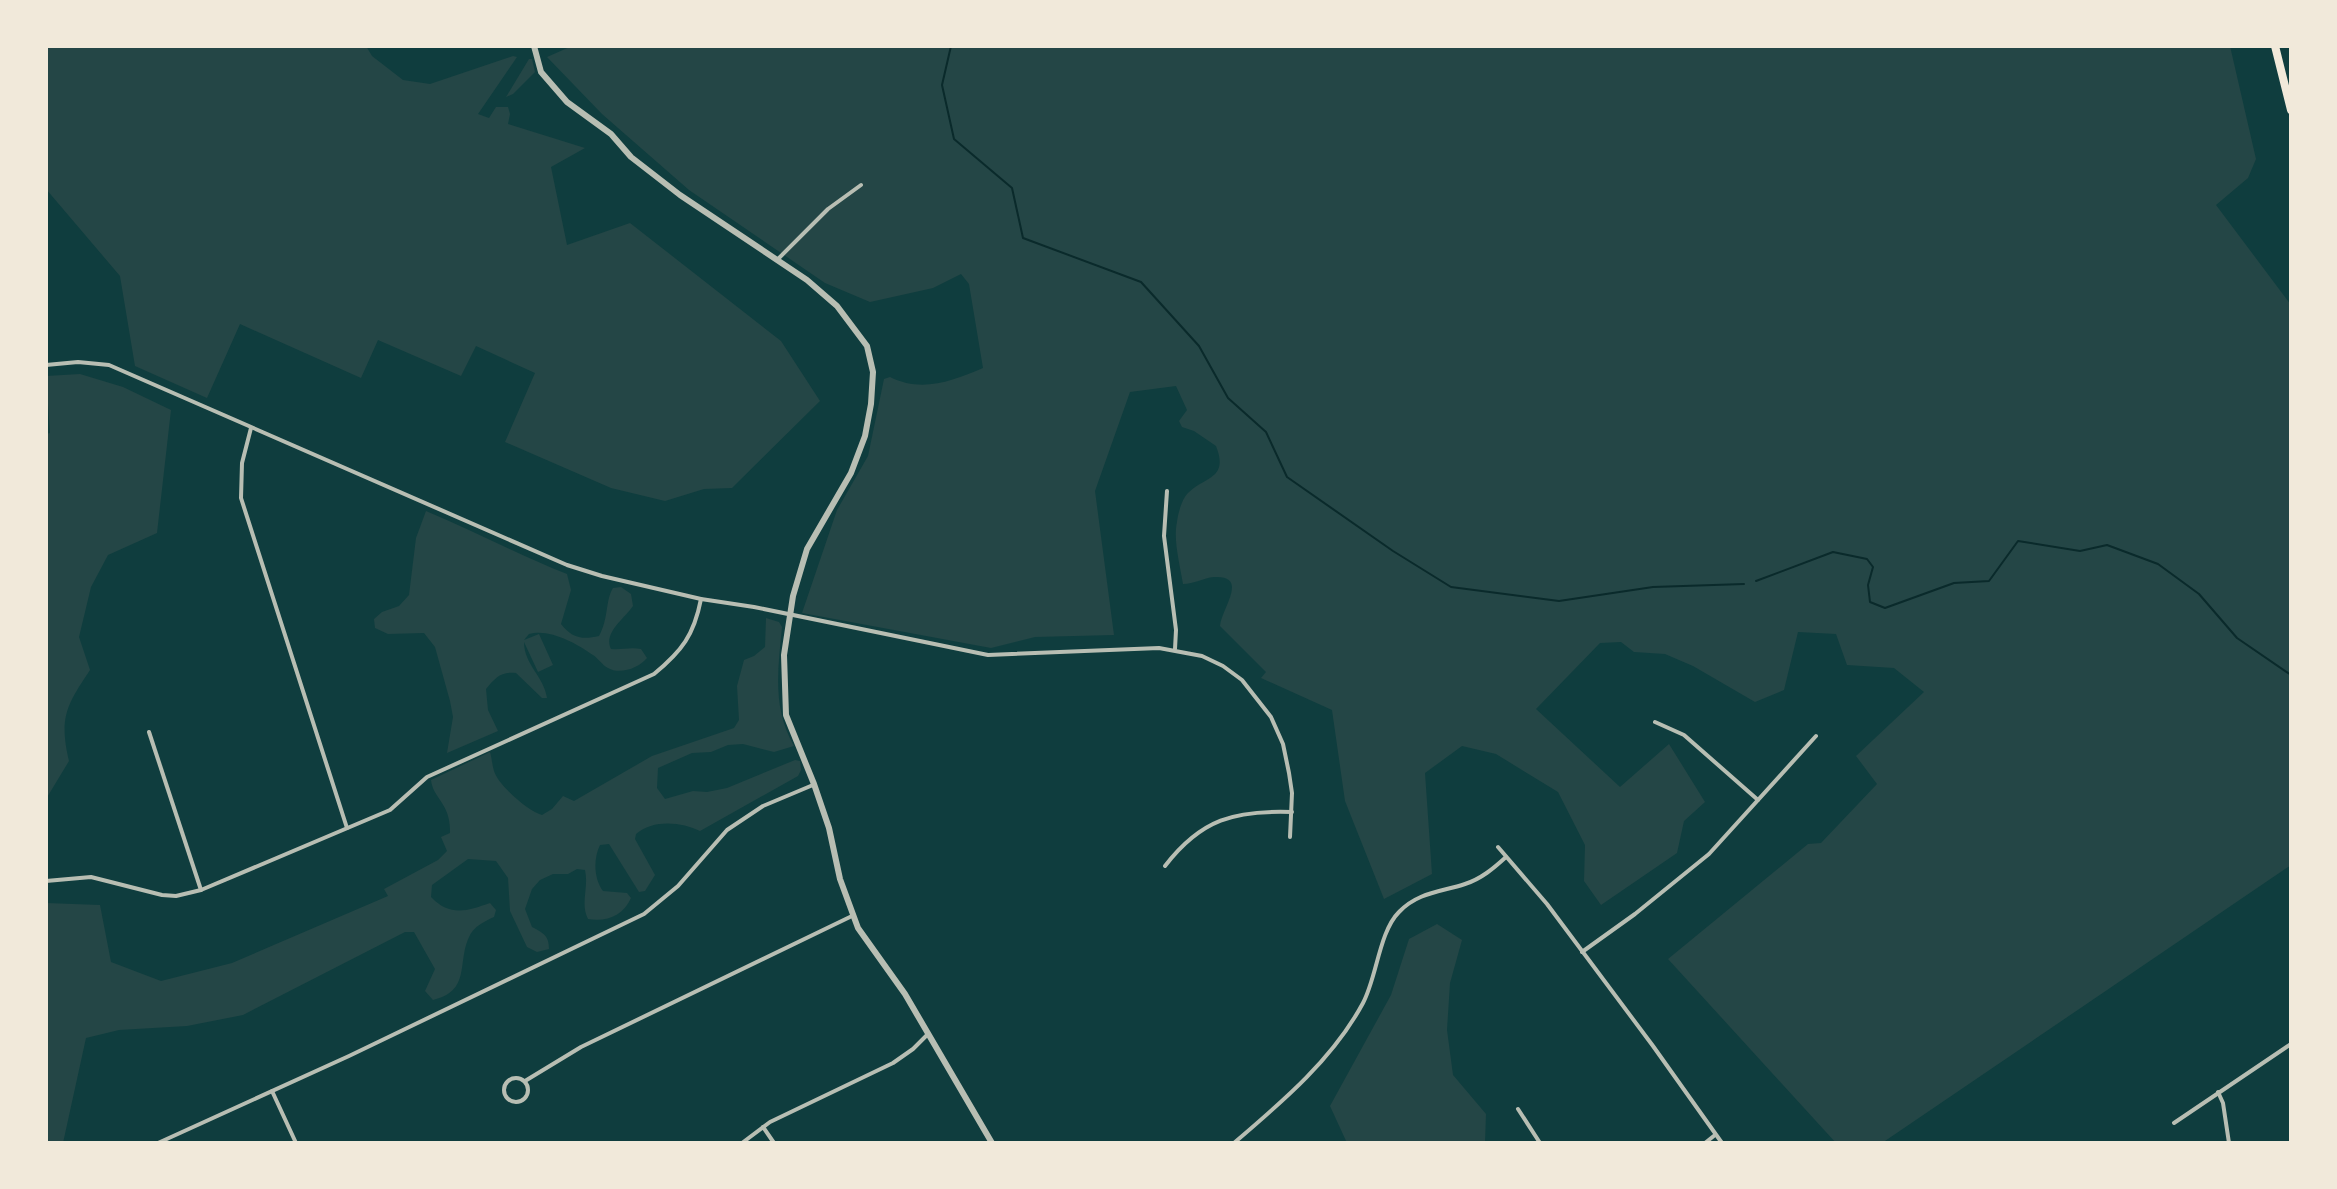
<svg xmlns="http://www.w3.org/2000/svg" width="2337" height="1189" font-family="'Sofia Sans Condensed',sans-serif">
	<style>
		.green { fill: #244646 }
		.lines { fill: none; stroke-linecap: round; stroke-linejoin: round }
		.stream { stroke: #0a2a2b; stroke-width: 2 }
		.minor { stroke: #b8beb3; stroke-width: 4 }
		.tertiary { stroke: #b8beb3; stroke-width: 6 }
		.motorway { stroke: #f1e9da; stroke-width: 8 }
	</style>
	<rect width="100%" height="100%" fill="#0f3d3e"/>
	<g class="green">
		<path d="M46,46H366L372,56L403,80L430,84L513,56L517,57L478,114L489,118L496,107H508L510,114L508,124L585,148L551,167L567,245L630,223L781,341L820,401L732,488L704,489L665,501L611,488L505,442L535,373L476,346L461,376L378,340L361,378L240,324L207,398L135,366L120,276L46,189Z"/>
		<path d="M572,46H2230L2256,159L2248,178L2216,205L2291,305V865L1882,1143H1836L1668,959L1808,844L1821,843L1877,784L1856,756L1924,692L1894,668L1847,665L1836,634L1798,632L1784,690L1755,702L1693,666L1665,654L1634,652L1621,642L1600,643L1536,709L1620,787L1669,744L1705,802L1684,821L1677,853L1601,905L1584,881L1585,845L1558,792L1496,754L1462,746L1425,773L1432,874L1384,899L1345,801L1332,710L1261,678L1266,672L1220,626C1221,609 1250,575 1214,577C1203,578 1194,584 1183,584C1180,565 1173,540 1177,522C1178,513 1182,499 1188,493C1205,476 1229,479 1216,446L1194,431L1182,427L1179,421L1187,410L1176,386L1130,392L1095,491L1114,635L1035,637L991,648L802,613L837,510L868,456L884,379L890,377C922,393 952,381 983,368L969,284L961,274L933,288L870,302L825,283L689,190L602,114L547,57Z"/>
		<path d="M529,59H532L535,72L513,94L506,97Z"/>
		<path d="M80,374L123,387L171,410L157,533L108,555L91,587L79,637L90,670C66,706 59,718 69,761L46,799V434L50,433L46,376Z"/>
		<path d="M426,511C474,531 519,555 567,574L571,590L561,624C572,638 582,640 599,636C609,618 605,601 613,588L621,587L631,594L633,606C624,619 603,633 611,649C622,650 630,647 641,649L647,658C639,668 620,675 608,668C602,665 598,658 593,655C576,643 549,628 529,634L524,640L539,634L553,665L538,672L524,642C524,665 544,676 547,698H542L516,673C501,671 495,678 486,689L488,710L498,731L447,753L453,717L450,701L435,647L424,633L388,634L375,628L374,619L382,612L399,606L409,595L416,538Z"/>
		<path d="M766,618L779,622L782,627C778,669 772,708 794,746L774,752L743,744L728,745L711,752L692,753L658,768L657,788L665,799L693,791L707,792L727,788L795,760L800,761L801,770L798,776L700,831C682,822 653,819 636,834L635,839L655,875L645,891L639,892L609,844L600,845C593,859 594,879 603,891L627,893L631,898C623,916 607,922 588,919C580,903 589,888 585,870L577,869L568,874H553L540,880L532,889L525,909L532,927C543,933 549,935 549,949L537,952L527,947L510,911L508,878L496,861L468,859L432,885L431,897C450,917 467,911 490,903L496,910L494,917C485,921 473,927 469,937C457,963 471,991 433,1000L425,991L435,969L414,932H405L243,1015L187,1026L119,1030L86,1038L63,1143H46V903L100,905L111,962L161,981L232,963L388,896L384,889L438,860L447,851L441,837L450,833C451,803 433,799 431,780L490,752C492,758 492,765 494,771C498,785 529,812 542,815L552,809L563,796L574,801L652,756L734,728L739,720L737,686L744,660L754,656L765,647Z"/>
		<path d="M1437,924L1462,940L1450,983L1447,1030L1453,1075L1486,1114L1485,1143H1347L1330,1106L1391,995L1409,939Z"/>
	</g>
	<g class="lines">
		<g class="stream">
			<path d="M951,46L942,85L954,139L1012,188L1023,238L1141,282L1199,346L1228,398L1266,432L1287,477L1393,551L1451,587L1559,601L1653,587L1744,584"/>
			<path d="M1756,581L1833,552L1867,559L1873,567L1868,585L1870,602L1885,608L1954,583L1989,581L2018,541L2080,551L2107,545L2158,564L2199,594L2237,638L2291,675"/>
		</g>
		<g class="minor">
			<path d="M777,260L828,209L861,185"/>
			<path d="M46,365L78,362L109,365L567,565L602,576L701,599L754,607L988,655L1159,648L1202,656L1223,666L1242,680L1271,717L1283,744L1289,773L1292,793L1290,837"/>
			<path d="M251,428L242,463L241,498L347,828"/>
			<path d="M1167,491L1164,536L1176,630L1175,649"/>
			<path d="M1655,722L1684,735L1758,800"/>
			<path d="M149,732L201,890"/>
			<path d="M1498,847L1547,904L1653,1046L1722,1143"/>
			<path d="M1165,866C1201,819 1235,810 1292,812"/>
			<path d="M46,881L91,877L162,895L176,896L201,890L390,810L427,777L654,674C682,651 694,635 701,599"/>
			<path d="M1582,952L1635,914L1709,854L1816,736"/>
			<circle cx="516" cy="1090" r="12"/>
			<path d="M525,1081L581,1047L852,916"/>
			<path d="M272,1091L296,1143"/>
			<path d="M2218,1092L2223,1103L2229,1143"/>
			<path d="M1518,1109L1540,1143"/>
			<path d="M2174,1123L2291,1044"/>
			<path d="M763,1127L774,1143"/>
			<path d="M158,1143L349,1056L644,914L678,886L727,830L763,806L813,785"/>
			<path d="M742,1143L770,1122L893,1063L913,1049L928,1034"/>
			<path d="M1234,1143C1282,1102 1333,1059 1363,1003C1377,977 1379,932 1399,912C1418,892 1441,892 1465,884C1481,879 1494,868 1506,857"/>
			<path d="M1705,1143L1715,1135"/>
		</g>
		<path class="tertiary" d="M534,46L541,72L567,102L611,134L631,157L680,195L807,280L837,306L867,346L873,372L871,404L865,436L851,473L807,549L793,596L784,655L786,715L814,784L829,828L840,879L858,928L905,994L992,1143"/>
		<path class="motorway" d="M2275,46L2291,110"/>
	</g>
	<rect width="2337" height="1189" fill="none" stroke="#f1e9da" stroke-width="96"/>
</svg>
